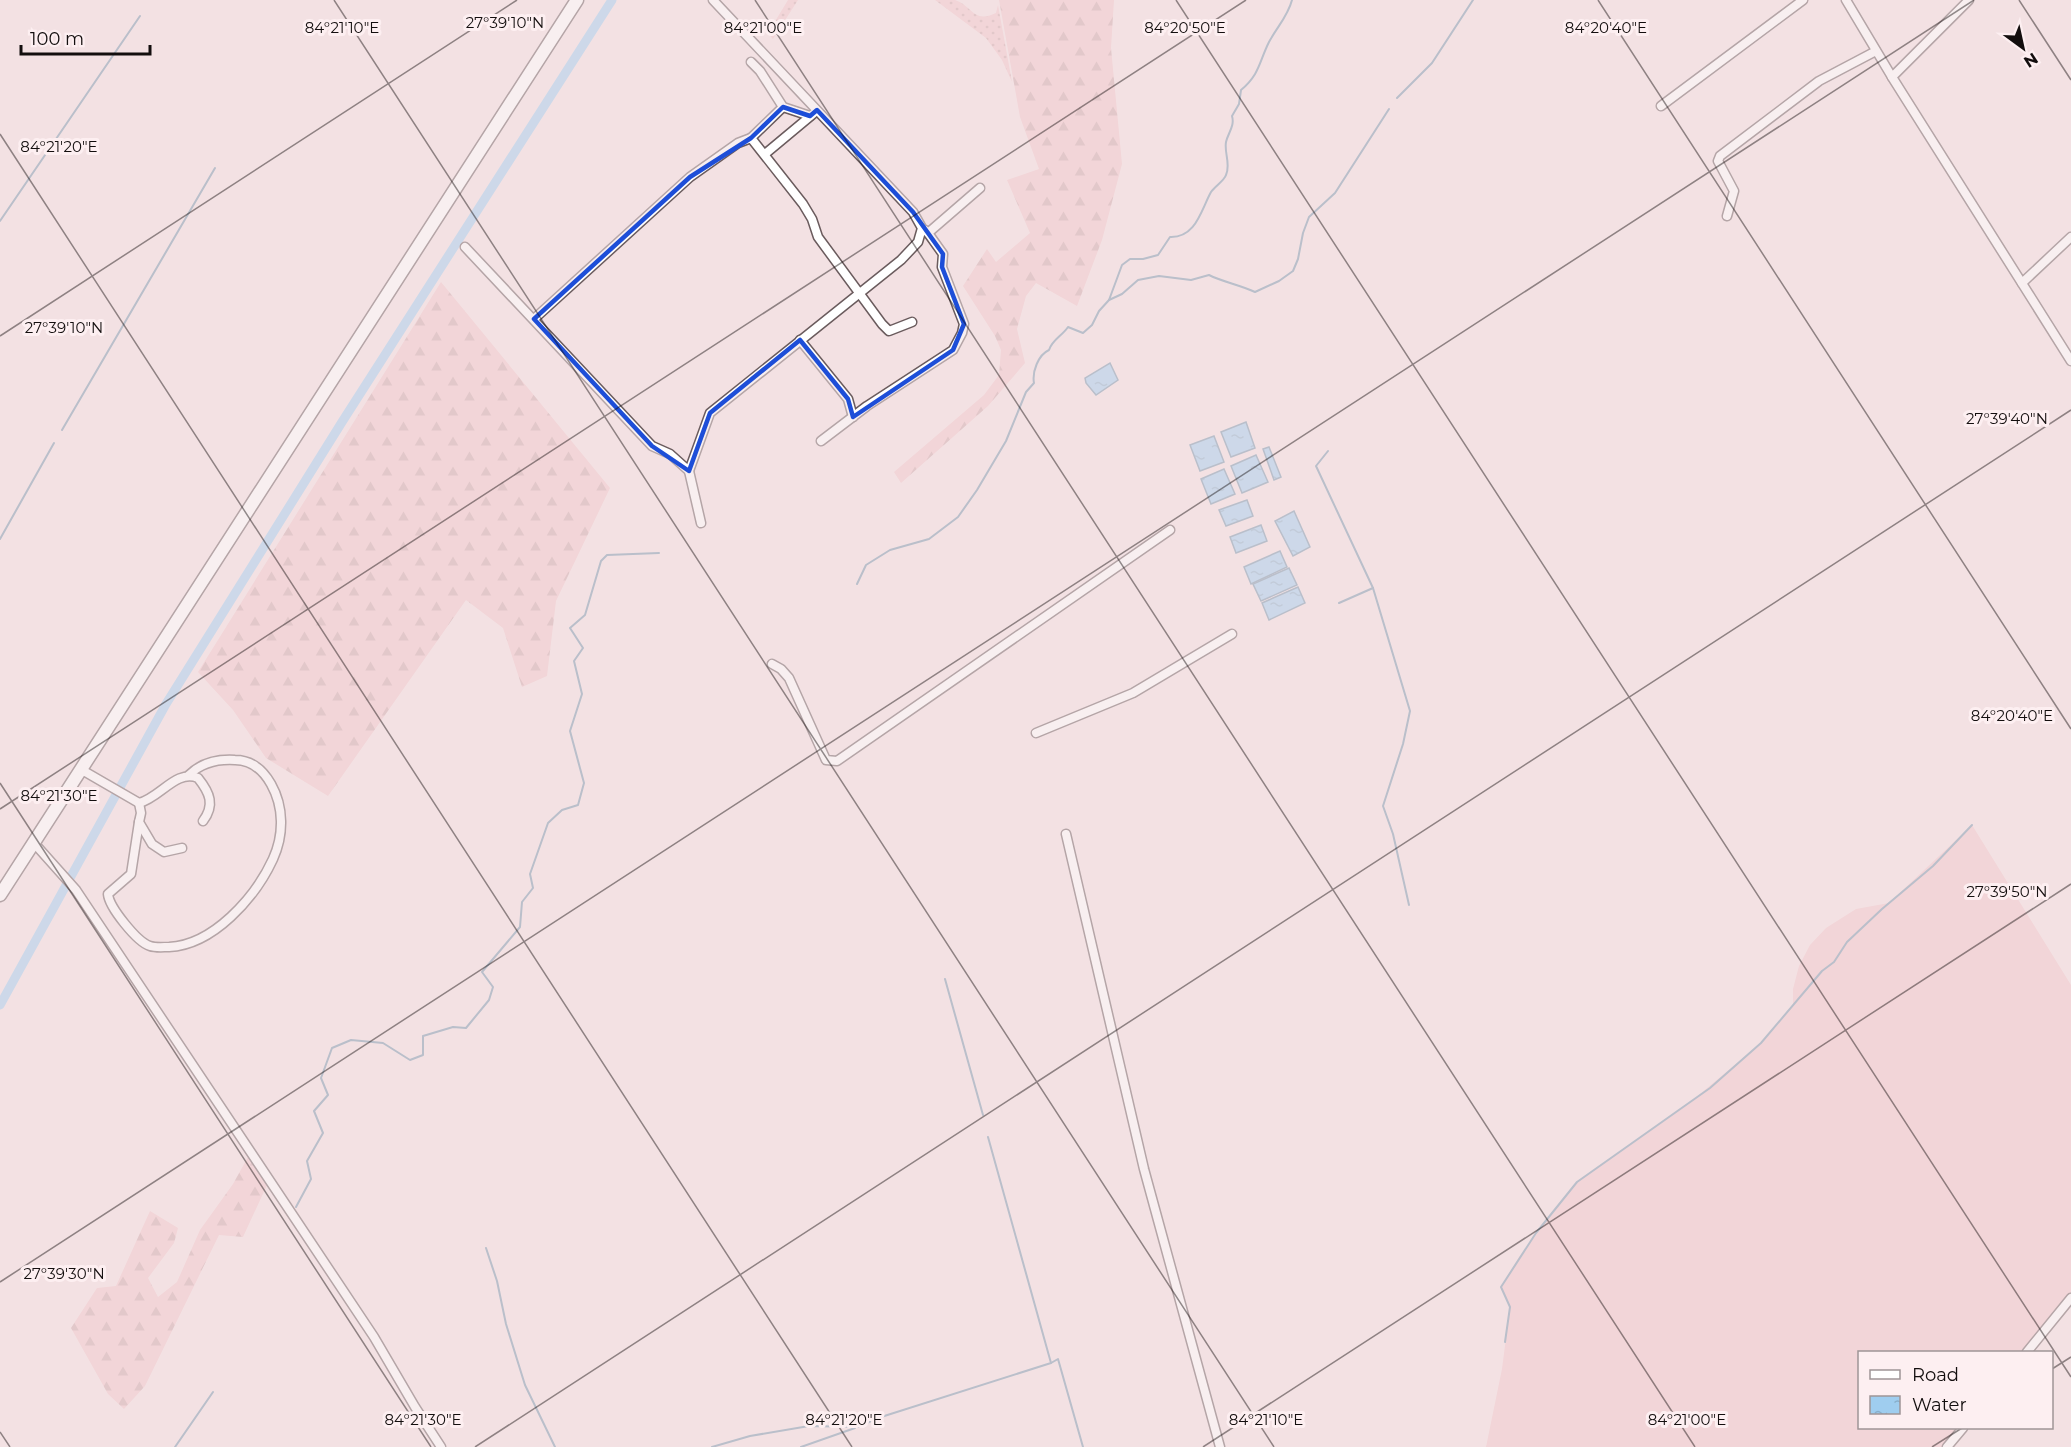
<svg xmlns="http://www.w3.org/2000/svg" width="2071" height="1447" font-family="Montserrat,sans-serif">
	<style>
		.grass { fill: url(#grass-dots) }
		.forest { fill: url(#forest-firs) }
		.pitch { fill: #f2c5c9 }
		.water { fill: url(#water-ripples); stroke: #7594ac; stroke-width: 1.5 }
		.lines { fill: none; stroke-linecap: round; stroke-linejoin: round }
		.stream { stroke: #7594ac; stroke-width: 2 }
		.canal { stroke: #9fcdef; stroke-width: 9 }
		.street-casing { stroke: #6a5b5d; stroke-width: 11 }
		.secondary-casing { stroke: #6a5b5d; stroke-width: 15 }
		.street { stroke: #fff; stroke-width: 8 }
		.secondary { stroke: #fff; stroke-width: 12 }
		.marked { fill: none; stroke: #1d4ed8; stroke-width: 4.5; stroke-linejoin: round }
		.ticks { fill: none; stroke: #130e0e; stroke-width: 1.5; stroke-opacity: 0.45 }
		.ticks-label { font-size: 15px; text-anchor: middle; fill: #130e0e; stroke: #fdeff1; stroke-width: 6; stroke-linejoin: round; paint-order: stroke }
	</style>
	<defs>
		<pattern id="grass-dots" width="8" height="8" patternUnits="userSpaceOnUse" patternTransform="scale(1.5)"><rect width="8" height="8" fill="#f2c5c9"/><path d="M2 2h.1M6 6h.1" fill="none" stroke="#cfa8ab" stroke-width="1.8" stroke-linecap="round"/></pattern>
		<pattern id="forest-firs" width="22" height="20" patternUnits="userSpaceOnUse" patternTransform="scale(1.5)"><rect width="22" height="20" fill="#f2c5c9"/><path d="M5 1l3.5 6h-7zM16 11l3.5 6h-7z" fill="#cfa8ab"/></pattern>
		<pattern id="water-ripples" width="26" height="14" patternUnits="userSpaceOnUse" patternTransform="scale(1.5)"><rect width="26" height="14" fill="#9fcdef"/><path d="M2 4q2-2 4 0t4 0M15 11q2-2 4 0t4 0" fill="none" stroke="#88afcc"/></pattern>
	</defs>
	<rect width="100%" height="100%" fill="#f3e1e3"/>
	<g class="grass">
		<path d="M788,0H798L773,39L768,33Z"/>
		<path d="M935,0C941,0 950,0 955,0C973,6 973,24 996,13L998,5L1012,82L1002,60L986,38Z"/>
	</g>
	<g class="forest">
		<path d="M999,0H1114L1111,48L1122,164L1102,240L1077,306L1036,283L1026,296L1017,329L1025,363L988,406L901,483L894,472L984,395L999,375L1001,350L995,336L963,286L987,249L996,262L1030,233L1007,180L1039,169L1020,117Z"/>
		<path d="M441,282L610,488L556,601L547,676L522,687L503,628L466,600L328,796L266,758L233,710L198,672Z"/>
		<path d="M248,1157L267,1185L243,1237L219,1235L145,1386L124,1409L108,1394L71,1328L97,1288L116,1286L150,1211L178,1228L174,1243L148,1278L158,1297L177,1282L200,1230L233,1184Z"/>
	</g>
	<path class="pitch" d="M1972,825L2071,985V1299L2026,1352H1860V1428H1965L1950,1447H1486L1502,1369L1510,1307L1501,1287L1519,1257L1577,1182L1688,1104L1761,1043L1793,1005V989L1799,966L1810,945L1826,928L1856,909L1889,903Z"/>
	<g class="water">
		<path d="M1110,363L1118,380L1096,395L1086,383L1085,378Z"/>
		<path d="M1246,422L1255,448L1231,457L1221,432Z"/>
		<path d="M1214,436L1224,462L1200,471L1190,445Z"/>
		<path d="M1269,447L1281,477L1274,480L1263,449Z"/>
		<path d="M1256,455L1268,482L1242,493L1231,466Z"/>
		<path d="M1224,469L1235,494L1211,504L1201,479Z"/>
		<path d="M1247,500L1253,516L1226,526L1219,510Z"/>
		<path d="M1294,511L1310,547L1293,556L1275,521Z"/>
		<path d="M1261,525L1267,541L1236,553L1230,537Z"/>
		<path d="M1280,551L1287,567L1251,584L1244,567Z"/>
		<path d="M1289,568L1297,585L1261,601L1253,584Z"/>
		<path d="M1298,587L1305,603L1269,620L1262,603Z"/>
	</g>
	<g class="lines">
		<g class="stream">
			<path d="M1397,98L1432,63L1473,0"/>
			<path d="M0,221L140,16"/>
			<path d="M1109,300L1122,294L1138,280L1159,276L1191,280L1209,275C1223,282 1240,285 1255,292L1279,281L1293,271L1298,259L1303,233L1309,217L1335,193L1389,109"/>
			<path d="M62,430L215,168"/>
			<path d="M1328,451L1316,466L1373,588L1410,711L1403,744L1383,806L1393,834L1409,905"/>
			<path d="M0,539L54,443"/>
			<path d="M857,584L866,565L890,550L929,539L958,517L977,490L1006,441L1026,392L1034,383C1032,372 1038,355 1049,350C1052,340 1062,336 1068,327L1083,333L1092,325L1099,311L1109,300L1122,265L1130,259H1143L1158,255L1170,237C1196,238 1201,210 1211,192C1215,186 1224,181 1226,175C1231,164 1224,153 1226,142C1228,133 1235,126 1232,116L1239,104L1241,90C1260,74 1259,62 1269,42C1277,27 1288,16 1292,0"/>
			<path d="M1339,603L1373,588"/>
			<path d="M945,979L983,1115"/>
			<path d="M296,1207L311,1179L307,1161L323,1133L314,1111L328,1095L321,1078L332,1048L351,1040L383,1043L410,1060L423,1055V1036L453,1027L466,1028L489,1000L493,987L482,972L520,927L522,902L533,888L530,874L548,823L562,810L578,805L584,783L570,731L582,694L574,661L583,648L570,628L585,615L601,561L607,555L659,553"/>
			<path d="M486,1248L497,1281L506,1324L525,1385L555,1447"/>
			<path d="M1505,1342L1510,1307L1501,1287L1536,1233L1577,1182L1710,1088L1761,1043L1822,971L1834,962L1847,942L1882,909L1933,866L1972,825"/>
			<path d="M1051,1363L1058,1359L1083,1447"/>
			<path d="M175,1447L213,1392"/>
			<path d="M712,1447L750,1436L809,1426L858,1427L878,1418L1051,1363L988,1137"/>
			<path d="M801,1447L855,1428"/>
		</g>
		<path class="canal" d="M0,1005L166,704L342,422L612,0"/>
		<defs>
			<g id="street">
				<path d="M1846,0L1892,77L2071,361"/>
				<path d="M751,62L760,71L783,107L810,116"/>
				<path d="M1892,77L1969,0"/>
				<path d="M1661,106L1803,0"/>
				<path d="M751,138L783,107"/>
				<path d="M765,154L813,114"/>
				<path d="M1727,216L1734,191L1718,161L1720,156L1819,81L1876,51"/>
				<path d="M925,230L928,233L980,188"/>
				<path d="M465,247L652,446L670,454L689,471L701,523"/>
				<path d="M2022,283L2071,237"/>
				<path d="M534,319L690,177L738,143L751,138L803,204L812,219L818,237L882,324L889,331L912,322"/>
				<path d="M800,340L848,399L853,417"/>
				<path d="M821,441L867,406L953,350L962,333L964,324L942,267L943,254L928,233"/>
				<path d="M689,471L710,413L901,260L918,242L922,228L913,212L713,0"/>
				<path d="M772,664L781,669L789,678L826,760L837,761L1170,530"/>
				<path d="M1036,733L1133,693L1232,634"/>
				<path d="M82,770L139,803C160,798 176,769 198,778C210,793 215,805 203,821"/>
				<path d="M139,803L141,813L139,822L152,844L164,852L182,848"/>
				<path d="M139,822L131,874L108,894C109,907 137,942 150,946C156,948 163,947 169,947C213,945 255,898 273,859C284,835 284,807 271,784C263,770 252,760 235,760C218,759 201,763 189,775"/>
				<path d="M1066,834L1144,1169L1220,1447"/>
				<path d="M34,843L76,890L374,1337L415,1407L441,1447"/>
				<path d="M2027,1352L2071,1298"/>
				<path d="M1947,1447L1963,1428"/>
			</g>
			<path id="secondary" d="M0,895L577,0"/>
		</defs>
		<use href="#street" class="street-casing"/>
		<use href="#secondary" class="secondary-casing"/>
		<use href="#street" class="street"/>
		<use href="#secondary" class="secondary"/>
	</g>
	<path d="M0 0H2071V1447H0ZM783,107L810,116L817,110L913,212L943,254L942,267L964,324L953,350L853,417L848,399L800,340L710,413L689,471L652,446L534,319L690,177L751,138Z" fill="#f3e1e3" fill-opacity=".55" fill-rule="evenodd"/>
	<path class="marked" d="M783,107L810,116L817,110L913,212L943,254L942,267L964,324L953,350L853,417L848,399L800,340L710,413L689,471L652,446L534,319L690,177L751,138Z"/>
	<path class="ticks" d="M334,0L1274,1447M755,0L1695,1447M1176,0L2071,1377M1598,0L2071,729M2019,0L2071,80M0,134L852,1447M0,336L517,0M0,783L431,1447M0,809L1246,0M0,1282L1974,0M2052,1369L2071,1357M0,1432L10,1447M475,1447L2071,410M1203,1447L2071,884M1932,1447L1962,1428"/>
	<g class="ticks-label">
		<text x="505" y="28">27°39'10"N</text>
		<text x="342" y="33">84°21'10"E</text>
		<text x="763" y="33">84°21'00"E</text>
		<text x="1185" y="33">84°20'50"E</text>
		<text x="1606" y="33">84°20'40"E</text>
		<text x="59" y="152">84°21'20"E</text>
		<text x="64" y="333">27°39'10"N</text>
		<text x="2007" y="424">27°39'40"N</text>
		<text x="2012" y="721">84°20'40"E</text>
		<text x="59" y="801">84°21'30"E</text>
		<text x="2007" y="897">27°39'50"N</text>
		<text x="64" y="1279">27°39'30"N</text>
		<text x="423" y="1425">84°21'30"E</text>
		<text x="844" y="1425">84°21'20"E</text>
		<text x="1266" y="1425">84°21'10"E</text>
		<text x="1687" y="1425">84°21'00"E</text>
	</g>
	<rect x="1858" y="1351" width="195" height="78" fill="#fdeff1" stroke="#9f9596" stroke-width="1.5"/>
	<rect x="1870" y="1370" width="30" height="9" fill="#ffffff" stroke="#9f9596" stroke-width="1.5"/>
	<text x="1912" y="1381" font-size="18" fill="#130e0e">Road</text>
	<rect x="1870" y="1396" width="30" height="18" fill="url(#water-ripples)" stroke="#9f9596" stroke-width="1.5"/>
	<text x="1912" y="1411" font-size="18" fill="#130e0e">Water</text>
	<g transform="translate(2023 48) rotate(147)" stroke="#fdeff1" stroke-width="4.5" paint-order="stroke">
	<path d="M0-4.5L10 22L0 15L-10 22Z" fill="#130e0e"/>
	<text y="-9" font-size="16" font-weight="bold" text-anchor="middle" fill="#130e0e">N</text>
	</g>
	<path d="M21 45v9h129v-9" fill="none" stroke="#130e0e" stroke-width="3"/>
	<text x="30" y="45" font-size="18" fill="#130e0e" stroke="#fdeff1" stroke-width="4.5" paint-order="stroke">100 m</text>
</svg>
